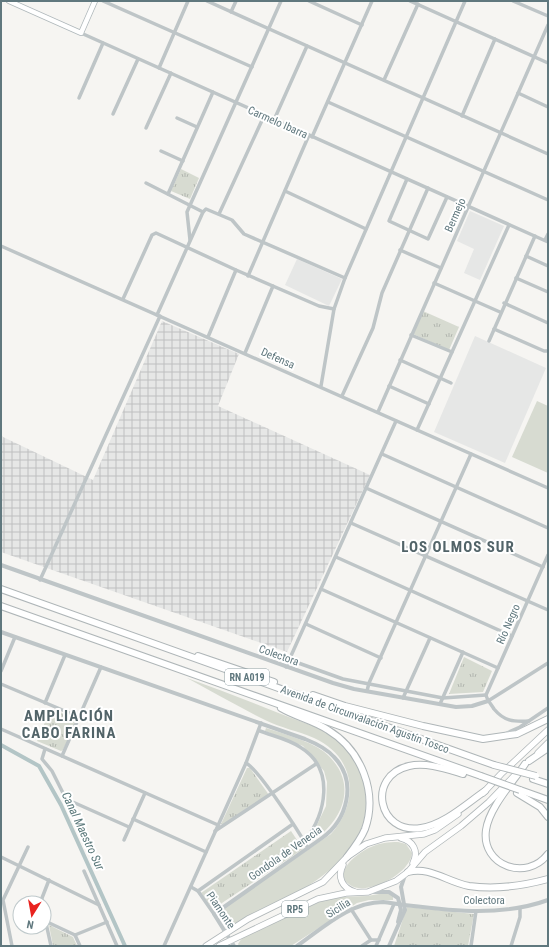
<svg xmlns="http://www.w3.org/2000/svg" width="549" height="947" font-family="'Roboto Condensed',sans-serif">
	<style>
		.built { fill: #e6e7e6 }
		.industrial { fill: url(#industrial-grid) }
		.green { fill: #d7dbd1 }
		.park { fill: url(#park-tufts) }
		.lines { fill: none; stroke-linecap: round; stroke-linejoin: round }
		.canal { stroke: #b3c5c6; stroke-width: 4 }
		.secondary-casing { stroke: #aeb7ba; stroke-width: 6 }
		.primary-casing { stroke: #b0b7b9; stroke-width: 7 }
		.motorway-casing { stroke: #afb6b8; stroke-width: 8 }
		.minor { stroke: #bec5c7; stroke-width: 3.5 }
		.tertiary { stroke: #bec5c7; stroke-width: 4 }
		.secondary { stroke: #fff; stroke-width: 4.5 }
		.primary { stroke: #fff; stroke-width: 5.5 }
		.motorway { stroke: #fff; stroke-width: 6 }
		.motorway-bridge-casing { stroke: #afb6b8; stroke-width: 8; stroke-linecap: butt }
		.motorway-bridge { stroke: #fff; stroke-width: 6 }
		.labels { text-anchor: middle; stroke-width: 4; stroke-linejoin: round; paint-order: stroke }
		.shield { fill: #fff; stroke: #90a0a5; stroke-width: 1 }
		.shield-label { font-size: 10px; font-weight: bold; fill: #60787e }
		.street-label { font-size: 11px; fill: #60787e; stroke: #fff }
		.water-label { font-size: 12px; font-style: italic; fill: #5a787a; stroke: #fff }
		.district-label { font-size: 15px; font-weight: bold; letter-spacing: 1px; fill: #526469; stroke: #fff }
	</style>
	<defs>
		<pattern id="industrial-grid" width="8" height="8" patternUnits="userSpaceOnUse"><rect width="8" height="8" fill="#e6e7e6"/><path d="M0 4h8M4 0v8" fill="none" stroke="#bec0c0"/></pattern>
		<pattern id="park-tufts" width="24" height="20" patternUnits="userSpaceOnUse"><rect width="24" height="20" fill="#d7dbd1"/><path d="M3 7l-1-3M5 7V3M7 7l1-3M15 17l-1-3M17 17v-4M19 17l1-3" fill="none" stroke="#b2b6af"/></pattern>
	</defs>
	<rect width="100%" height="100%" fill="#f6f5f2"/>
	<g class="built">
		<path d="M470,211L504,226L480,280L464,273L474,249L457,241Z"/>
		<path d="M297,259L342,279L329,306L285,285Z"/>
		<path d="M475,336L546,368L505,463L434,432Z"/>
	</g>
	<path class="industrial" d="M162,321L239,354L218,406L370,475L287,652L1,552V436L93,480Z"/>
	<g class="green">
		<path d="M537,401L548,406V473L512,457Z"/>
		<path d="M187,678C223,691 259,705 294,719C307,724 323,728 333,736C349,749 362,770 365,790C376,865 287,897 234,925C227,925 224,924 220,918L224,907L331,834C360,802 356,757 314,738C298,731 281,728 265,720C239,707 213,692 187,678Z"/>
		<path d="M266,728C284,734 307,740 323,751C360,780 345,822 309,843L307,841L312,835L326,806L327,782L324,771L303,746L265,731Z"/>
		<path d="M398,842L406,844L412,853C411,873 367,897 350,885C331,872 359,852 371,847C379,843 389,842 398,842Z"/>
		<path d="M385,893L393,895V900H369L357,903L291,946H239L238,944C246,929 266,932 277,920L324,900L338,897L367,896Z"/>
	</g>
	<g class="park">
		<path d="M181,169L199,178L190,199L171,191Z"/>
		<path d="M423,311L459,327L449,350L413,334Z"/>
		<path d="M464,657L492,671L483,692L449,694Z"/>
		<path d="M51,708L73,718L76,722L63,750L61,751L37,741Z"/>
		<path d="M247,768H250L269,795L224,825L221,824Z"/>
		<path d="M291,831L303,849L213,909L201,893Z"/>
		<path d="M407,907L474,914L468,946H394Z"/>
		<path d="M49,925L73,937L77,946H53Z"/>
	</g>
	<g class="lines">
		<path class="canal" d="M1,745L39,766L61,805L125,946"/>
		<defs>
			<path id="secondary" d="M9,1L81,33L95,1"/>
			<g id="primary">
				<path d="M538,753L548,743"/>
				<path d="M483,793L501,774L548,730"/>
				<path d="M401,838C413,841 419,851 413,863"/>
				<path d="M343,865C337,877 342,888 355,892"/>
				<path d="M206,946L248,919L323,882L347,857L366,844L385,838L424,834L435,830L458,814"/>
				<path d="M219,946L318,899L346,893L368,892L396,881L408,872L425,852L461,826L489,802L516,774"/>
			</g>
			<g id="motorway">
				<path d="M1,589L494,765"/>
				<path d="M1,606L481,776"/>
				<path d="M198,656L274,682"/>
				<path d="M313,695L345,706L423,726L483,739L517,734L548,719"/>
				<path d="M281,708C296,717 313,720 328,730C361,750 378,792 365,829C361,839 354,848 347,857"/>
				<path d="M529,761L548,748"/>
				<path d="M525,764C513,782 489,808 486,830C481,866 527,882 548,854"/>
				<path d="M463,774C446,769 426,762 409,766C366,776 378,835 421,828C445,824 466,804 485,791"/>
				<path d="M533,779L548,784"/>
				<path d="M520,790L548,800"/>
				<path d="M517,793L540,807L548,817"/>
				<path d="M408,872C430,866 447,882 469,886C496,890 522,886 548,879"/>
			</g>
		</defs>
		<use href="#secondary" class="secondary-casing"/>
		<use href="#primary" class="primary-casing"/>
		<use href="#motorway" class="motorway-casing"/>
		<g class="minor">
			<path d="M103,1L252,67"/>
			<path d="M207,1L548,154"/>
			<path d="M309,1L362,25"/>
			<path d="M410,1L548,63"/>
			<path d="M513,1L548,16"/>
			<path d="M231,12L236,1"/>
			<path d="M81,33L548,242"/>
			<path d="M159,68L188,1"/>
			<path d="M384,80L418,4"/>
			<path d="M518,93L548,107"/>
			<path d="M79,98L103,43"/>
			<path d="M328,102L548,200"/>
			<path d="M113,114L138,59"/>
			<path d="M462,116L495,39"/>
			<path d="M177,118L197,127"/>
			<path d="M274,120L307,46"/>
			<path d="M146,128L171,73"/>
			<path d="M312,137L372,1"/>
			<path d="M161,151L183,161"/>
			<path d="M407,179L389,221L428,239L447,197"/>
			<path d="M146,183L203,212"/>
			<path d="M285,191L366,229"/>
			<path d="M168,194L213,92"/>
			<path d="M219,214L264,116"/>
			<path d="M190,240L187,212L281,1"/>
			<path d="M545,240L548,234"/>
			<path d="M1,246L548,488"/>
			<path d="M400,250L441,268"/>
			<path d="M526,256L548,266"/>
			<path d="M248,276L309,135"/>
			<path d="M516,278L548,292"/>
			<path d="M434,283L500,312"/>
			<path d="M123,299L152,235L156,233L236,270L319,306L334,309"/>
			<path d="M504,303L548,323"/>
			<path d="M157,315L203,212L206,209L232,220L244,234L345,278"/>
			<path d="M494,329L544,351H548"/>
			<path d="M411,335L452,352"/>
			<path d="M208,337L236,270"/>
			<path d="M489,341L535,236"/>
			<path d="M245,353L273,286"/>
			<path d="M400,360L451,383"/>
			<path d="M321,386L334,309L345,278L465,1"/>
			<path d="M389,386L429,404"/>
			<path d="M342,396L373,328L382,293L428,188"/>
			<path d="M378,412L548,25"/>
			<path d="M417,430L509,225"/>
			<path d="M382,454L548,528"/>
			<path d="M366,488L543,567"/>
			<path d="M351,523L548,610"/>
			<path d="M336,557L512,636"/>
			<path d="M40,580L160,316"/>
			<path d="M321,589L498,668"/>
			<path d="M306,624L381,658"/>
			<path d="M290,660L343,679L443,698L486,695"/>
			<path d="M286,667L396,421"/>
			<path d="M1,671L15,637"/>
			<path d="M1,684L79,717"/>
			<path d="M367,691L369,683L471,454"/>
			<path d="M403,698L430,638"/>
			<path d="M488,701L548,663"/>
			<path d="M45,703L65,655"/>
			<path d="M440,704L463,652"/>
			<path d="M529,721C513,722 504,721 494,709C491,704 487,700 486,695L548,555"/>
			<path d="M1,729L218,825"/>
			<path d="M260,731C273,736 288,739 300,747C336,769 326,814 304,842"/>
			<path d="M507,733L520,727L548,708"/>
			<path d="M45,749L42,759L52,771L66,799L129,827"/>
			<path d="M62,756L101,667"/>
			<path d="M246,763C260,771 299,832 308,848"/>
			<path d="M133,819L206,852"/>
			<path d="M215,831L316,764"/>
			<path d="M124,840L145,793"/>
			<path d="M1,857L99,905"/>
			<path d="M84,871L117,946"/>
			<path d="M191,887L198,891L214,914"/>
			<path d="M198,891L293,824"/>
			<path d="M42,903V898L49,880"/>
			<path d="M351,909L371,940"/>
			<path d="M44,914L51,946"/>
			<path d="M45,921L75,935"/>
			<path d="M75,935L107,922"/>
			<path d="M75,935L80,946"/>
			<path d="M12,946L3,900L28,847"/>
			<path d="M164,946L246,763L261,723"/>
			<path d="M362,946L371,940H379"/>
			<path d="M376,946L394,904"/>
			<path d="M471,946L476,911"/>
			<path d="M511,946L520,917V908"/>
		</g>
		<g class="tertiary">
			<path d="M1,565L333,683L354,689L456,707L472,706L488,701"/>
			<path d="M1,632L305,739C315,743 327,749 334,757C358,782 347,820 322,838L214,914L234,946"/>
			<path d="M372,892H389L398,898L401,910L398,922"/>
			<path d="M297,946C323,928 350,902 383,902C436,909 496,919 548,900"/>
			<path d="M389,946L405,910L401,887L405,875"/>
		</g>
		<use href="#secondary" class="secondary"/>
		<use href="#primary" class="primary"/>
		<use href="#motorway" class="motorway"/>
		<defs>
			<g id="motorway-bridge">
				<path d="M494,765L536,776"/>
				<path d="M481,776L520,790"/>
			</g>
		</defs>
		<use href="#motorway-bridge" class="motorway-bridge-casing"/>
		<use href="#motorway-bridge" class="motorway-bridge"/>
	</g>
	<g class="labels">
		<g class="shield">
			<rect x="225" y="669" width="44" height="16" rx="3"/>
			<rect x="282" y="901" width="26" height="16" rx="3"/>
		</g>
		<g class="shield-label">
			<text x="247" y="681">RN A019</text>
			<text x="295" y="913">RP5</text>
		</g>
		<g class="street-label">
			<text transform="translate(278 122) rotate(24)" y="4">Carmelo Ibarra</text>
			<text transform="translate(455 215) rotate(-66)" y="4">Bermejo</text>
			<text transform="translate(278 358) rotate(24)" y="4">Defensa</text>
			<text transform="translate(508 624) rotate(-66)" y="4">Río Negro</text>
			<text transform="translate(279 655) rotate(20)" y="4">Colectora</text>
			<text transform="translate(365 719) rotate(20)" y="4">Avenida de Circunvalación Agustín Tosco</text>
			<text transform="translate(285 853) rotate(-35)" y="4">Gondola de Venecia</text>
			<text x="484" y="904">Colectora</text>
			<text transform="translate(338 908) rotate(-32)" y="4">Sicilia</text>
			<text transform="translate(221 910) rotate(56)" y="4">Piamonte</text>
		</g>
		<g class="water-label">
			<text transform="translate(83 831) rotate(65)" y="4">Canal Maestro Sur</text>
		</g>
		<g class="district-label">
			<text x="458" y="552">LOS OLMOS SUR</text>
			<text x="69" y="721">AMPLIACIÓN<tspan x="69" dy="17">CABO FARINA</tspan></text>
		</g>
	</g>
	<rect width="549" height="947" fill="none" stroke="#60787e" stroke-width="4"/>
	<g transform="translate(32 915) rotate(191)"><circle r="19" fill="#ffffff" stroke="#bfc9cb"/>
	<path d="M0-3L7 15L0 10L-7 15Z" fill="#e9231f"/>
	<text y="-6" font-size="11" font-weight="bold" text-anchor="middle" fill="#60787e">N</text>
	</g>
</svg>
